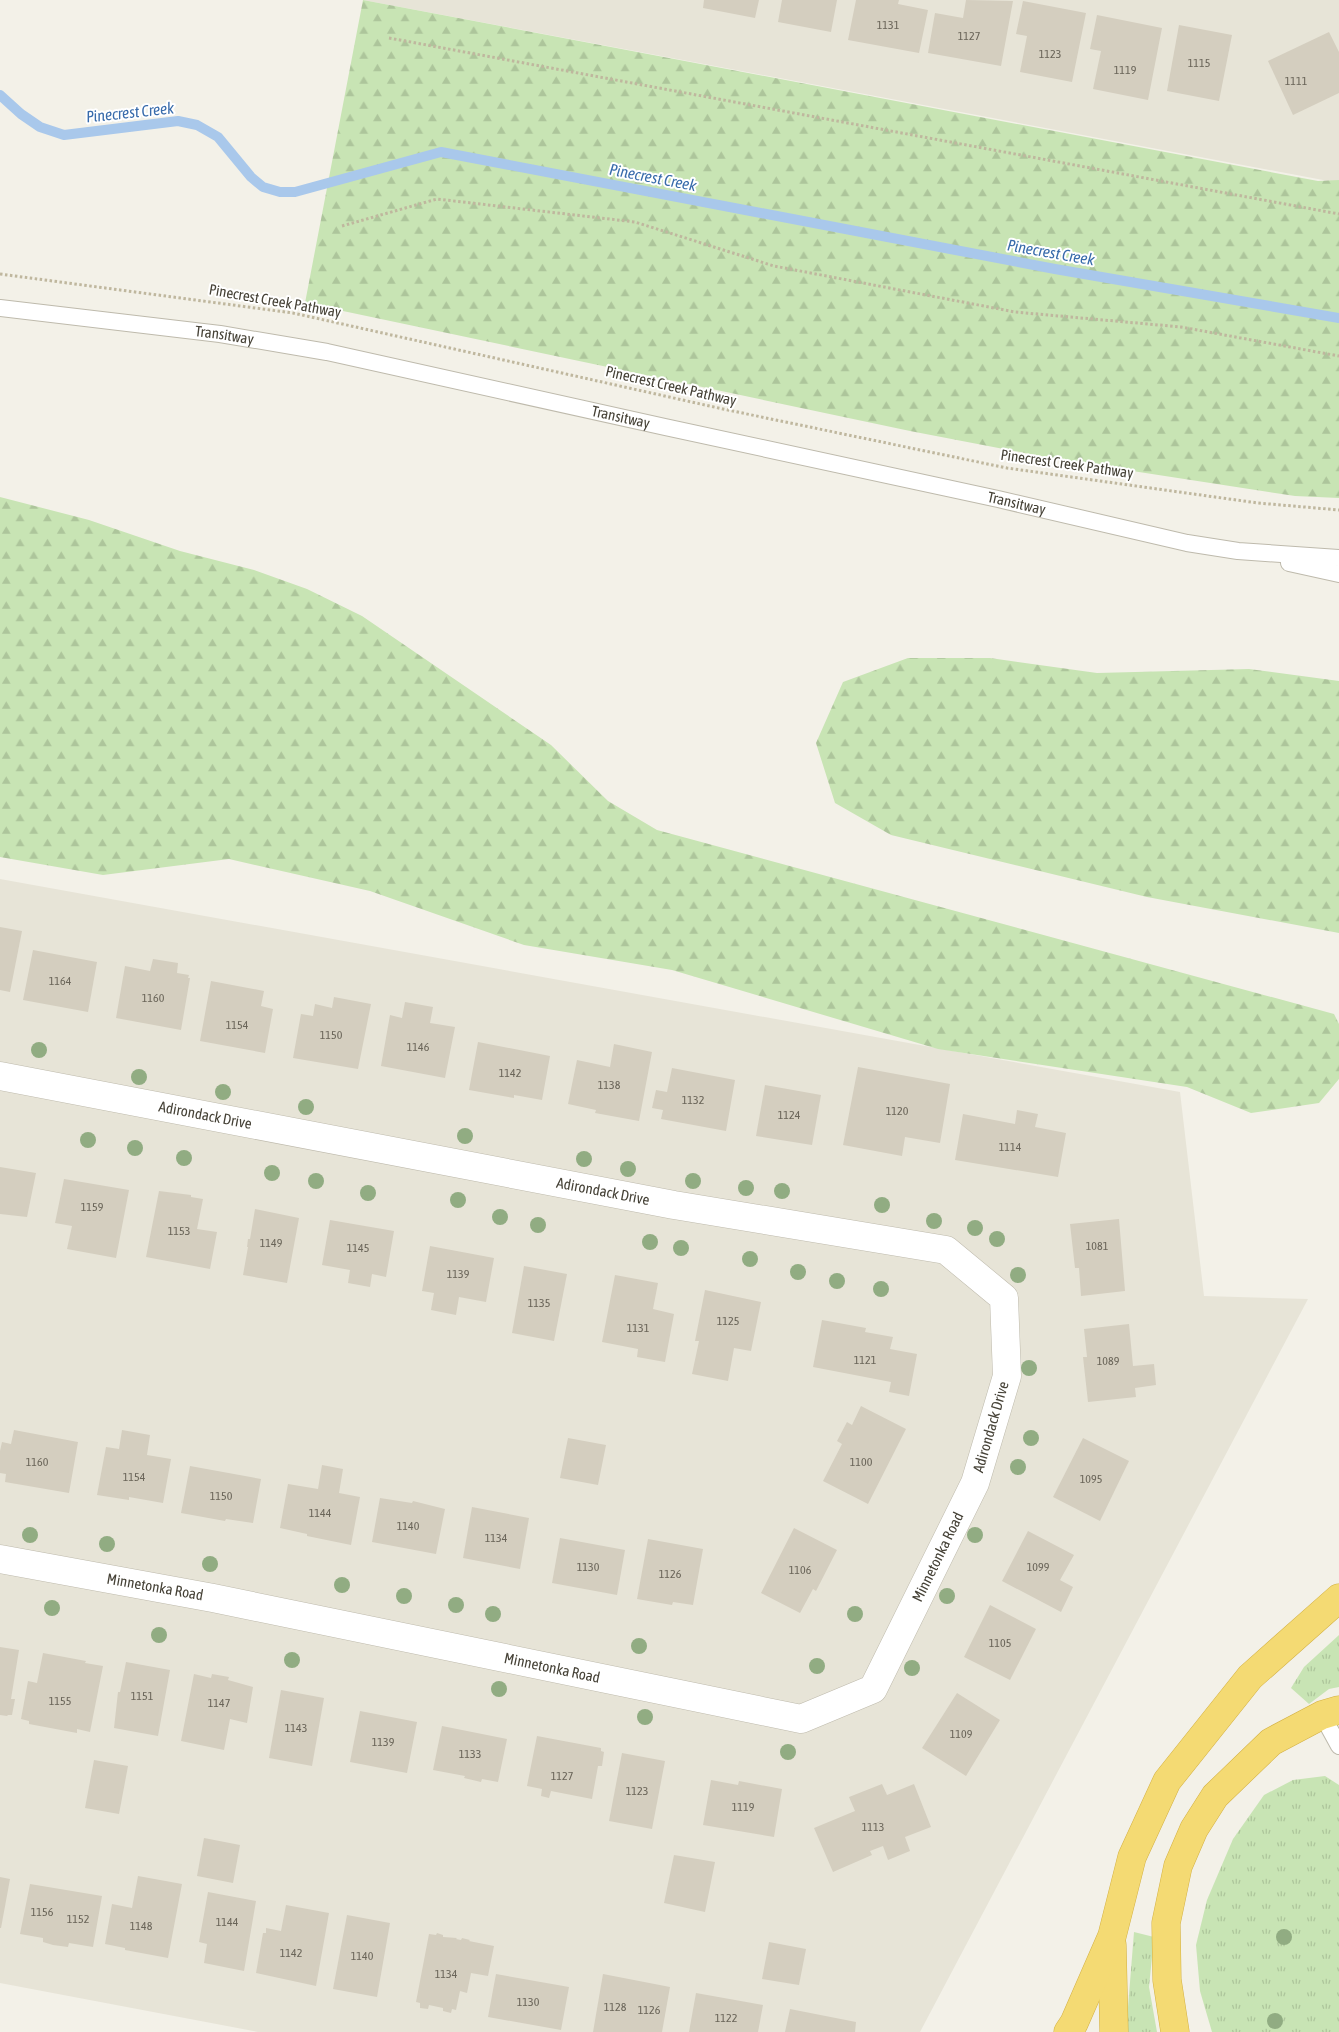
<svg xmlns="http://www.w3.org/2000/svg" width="1339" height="2032" font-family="'Asap Condensed',sans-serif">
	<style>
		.residential { fill: #e7e4d7 }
		.grass { fill: url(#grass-tufts) }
		.forest { fill: url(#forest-firs) }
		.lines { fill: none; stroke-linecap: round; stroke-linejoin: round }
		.stream { stroke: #a9c8eb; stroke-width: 10 }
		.building { fill: #d4cebf }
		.lane-casing { stroke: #bebaac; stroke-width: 18 }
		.street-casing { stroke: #bebaac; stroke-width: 29 }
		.highway-casing { stroke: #d3b043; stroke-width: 29 }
		.path { stroke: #bfb79e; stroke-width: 3; stroke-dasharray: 2.5 2.5; stroke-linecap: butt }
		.lane { stroke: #fff; stroke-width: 16 }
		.street { stroke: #fff; stroke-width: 28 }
		.highway { stroke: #f4da73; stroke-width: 28 }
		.tree { fill: #91ac82 }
		.labels { text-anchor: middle; stroke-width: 4; stroke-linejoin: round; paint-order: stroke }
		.number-label { font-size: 12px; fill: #6a6559 }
		.street-label { font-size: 15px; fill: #464237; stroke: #fff }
		.water-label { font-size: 16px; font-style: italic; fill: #386bab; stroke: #fff }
	</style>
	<defs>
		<pattern id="grass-tufts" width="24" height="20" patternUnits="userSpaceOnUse" patternTransform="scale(1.25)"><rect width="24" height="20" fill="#c8e4b4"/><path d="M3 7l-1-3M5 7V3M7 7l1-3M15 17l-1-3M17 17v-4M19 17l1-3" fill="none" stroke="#adc59b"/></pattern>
		<pattern id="forest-firs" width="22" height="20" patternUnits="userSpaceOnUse" patternTransform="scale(1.25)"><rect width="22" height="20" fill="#c8e4b4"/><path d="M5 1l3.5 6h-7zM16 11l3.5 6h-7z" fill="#adc59b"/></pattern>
	</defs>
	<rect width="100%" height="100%" fill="#f3f1e8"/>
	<g class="residential">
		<path d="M363,0H1339V183Z"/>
		<path d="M0,879L1180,1092L1204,1296L1308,1299L920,2032H258L0,1983Z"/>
	</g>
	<g class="grass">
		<path d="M1339,1635V1687L1329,1689L1309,1704L1291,1688L1304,1667Z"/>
		<path d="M1325,1776L1339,1785V2032H1212L1200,1991L1196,1945L1207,1900L1233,1839L1264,1795L1293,1780Z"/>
		<path d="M1134,1932L1154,1937L1149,1987L1157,2032H1126Z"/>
	</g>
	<g class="forest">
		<path d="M363,0L1318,181L1339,180V498L1295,496L1061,460L910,431L305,303Z"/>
		<path d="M0,497L89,520L180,551L254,570L307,589L362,616L551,745L608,801L657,830L1334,1014L1339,1024V1079L1319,1103L1251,1113L1187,1087L938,1049L672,970L524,945L370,891L229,859L103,875L0,857Z"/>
		<path d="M908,658H990L1097,673L1249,669L1339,681V933L1147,897L891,835L835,803L816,743L843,682Z"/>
	</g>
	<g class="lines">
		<path class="stream" d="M0,95L21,114L40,127L64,135L178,121L197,125L218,137L251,177L263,187L280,192H295L441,152L1055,269L1339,318"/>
	</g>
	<g class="building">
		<path d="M704,0H759L755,18L703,8Z"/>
		<path d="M782,0H837L831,32L778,22Z"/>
		<path d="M856,0H899L898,4L928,10L919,53L848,40Z"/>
		<path d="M966,0L1013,1L1001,66L928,53L935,13L963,18Z"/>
		<path d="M1023,1L1086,13L1072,82L1020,72L1027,36L1016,34Z"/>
		<path d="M1097,15L1162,28L1148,100L1093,89L1101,51L1090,49Z"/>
		<path d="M1179,25L1232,35L1219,101L1167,91Z"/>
		<path d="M1329,32L1339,52V93L1293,115L1268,61Z"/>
		<path d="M0,927L22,931L10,992L0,990Z"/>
		<path d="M33,950L97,962L88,1012L23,1000Z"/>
		<path d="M153,959L178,963L177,973L189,975L188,978H190L181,1030L116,1018L125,966L150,971Z"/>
		<path d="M211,981L264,991L261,1006L273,1009L265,1053L200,1041Z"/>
		<path d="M334,997L371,1004L358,1069L293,1058L301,1014L313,1016L315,1004L332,1008Z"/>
		<path d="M405,1002L433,1007L430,1023L455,1027L445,1078L381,1066L390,1015L402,1018Z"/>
		<path d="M478,1042L550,1056L542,1100L514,1095V1098L469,1090Z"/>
		<path d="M614,1044L652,1052L639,1121L595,1113L596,1110L568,1104L577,1060L610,1067Z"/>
		<path d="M858,1067L950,1084L940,1143L905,1137L902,1156L843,1145Z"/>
		<path d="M672,1068L735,1080L726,1131L661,1119L663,1110L652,1108L656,1090L667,1092Z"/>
		<path d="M765,1085L821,1095L812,1145L756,1136Z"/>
		<path d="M1017,1110L1038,1114L1035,1127L1066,1133L1058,1177L955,1160L963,1114L1015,1124Z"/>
		<path d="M0,1167L36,1173L27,1217L0,1214Z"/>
		<path d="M64,1179L129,1190L116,1258L67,1249L72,1226L55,1223Z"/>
		<path d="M159,1191L191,1195V1197L203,1199L197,1229L217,1232L210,1269L146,1257Z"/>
		<path d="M255,1209L299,1218L287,1283L243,1275L248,1247H247L248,1239H250Z"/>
		<path d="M1119,1219L1125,1291L1081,1296L1079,1268H1075L1070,1224Z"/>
		<path d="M330,1220L394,1231L386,1277L372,1274L370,1287L348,1283L350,1270L322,1265Z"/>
		<path d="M430,1246L494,1258L486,1302L459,1297L456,1315L431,1310L434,1293L422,1291Z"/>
		<path d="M524,1266L567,1274L554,1341L512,1333Z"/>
		<path d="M615,1275L658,1283L653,1309L674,1314L665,1362L637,1357L638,1349L602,1342Z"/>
		<path d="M705,1290L761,1302L751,1351L734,1348L728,1381L692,1374L699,1341H695Z"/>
		<path d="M822,1320L866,1328L865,1332L893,1337L890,1349L917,1354L909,1396L889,1392L891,1382L813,1367Z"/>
		<path d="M1129,1324L1133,1366L1154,1364L1156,1385L1135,1388L1136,1397L1088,1402L1083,1357H1087L1084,1329Z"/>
		<path d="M861,1406L906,1429L868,1504L823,1481L842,1444L837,1441L847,1422L852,1425Z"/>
		<path d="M14,1430L78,1442L69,1493L5,1482L6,1474L0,1473V1451L2,1442L11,1444Z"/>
		<path d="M122,1430L150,1435L147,1455L171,1459L163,1503L129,1497V1500L97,1495L106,1447L119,1449Z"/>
		<path d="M568,1438L606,1445L598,1485L560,1478Z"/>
		<path d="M1083,1438L1129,1461L1100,1521L1053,1497Z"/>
		<path d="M322,1465L343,1469L339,1493L360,1497L351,1545L307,1536V1534L280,1528L288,1484L318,1489Z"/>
		<path d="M190,1466L261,1479L253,1523L226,1519L225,1521L181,1513Z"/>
		<path d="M380,1498L412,1503L413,1501L445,1509L436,1554L372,1542Z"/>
		<path d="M472,1507L529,1518L520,1569L463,1558Z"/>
		<path d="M794,1528L837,1550L816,1591L813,1589L800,1613L761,1593Z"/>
		<path d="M1028,1531L1074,1555L1060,1580L1073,1587L1061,1612L1002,1581Z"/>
		<path d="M560,1538L625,1550L617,1595L552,1583Z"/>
		<path d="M648,1539L703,1549L693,1605L673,1602L672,1605L637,1599Z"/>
		<path d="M990,1605L1036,1629L1010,1680L964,1657Z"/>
		<path d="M0,1647L19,1650L11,1699H15L12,1715H8L7,1716L0,1715Z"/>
		<path d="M43,1653L86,1661L85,1663L103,1666L90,1732L77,1729V1733L29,1724V1721L21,1719L28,1681L37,1683Z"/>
		<path d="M126,1662L170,1670L158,1736L114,1728L118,1692H120Z"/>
		<path d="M194,1674L211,1678L212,1674L229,1677L228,1680L253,1687L247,1723L230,1719L224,1750L181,1741Z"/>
		<path d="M281,1690L324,1698L312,1766L269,1758Z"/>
		<path d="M957,1693L1000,1720L966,1776L922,1748Z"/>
		<path d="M360,1711L417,1722L407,1773L350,1762Z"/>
		<path d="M442,1726L507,1739L498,1782L482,1779L481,1782L464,1778L465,1776L433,1770Z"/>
		<path d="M537,1736L601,1748V1751L604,1752L602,1766H598L592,1799L551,1791L549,1798L541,1796L542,1789L527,1786Z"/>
		<path d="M622,1753L665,1761L652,1829L609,1821Z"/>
		<path d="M94,1760L128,1766L119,1814L85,1808Z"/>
		<path d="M711,1780L738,1785L739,1781L782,1789L774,1837L703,1825Z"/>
		<path d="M882,1784L887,1795L914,1784L931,1827L905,1837L910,1851L888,1860L883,1846L870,1851L872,1855L833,1872L814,1828L855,1811L849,1797Z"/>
		<path d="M204,1838L240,1845L233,1883L197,1876Z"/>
		<path d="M674,1855L715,1862L705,1912L664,1903Z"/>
		<path d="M138,1876L182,1884L168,1958L125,1950V1948L105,1944L112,1904L132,1908Z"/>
		<path d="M0,1877L10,1879L1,1928H0Z"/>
		<path d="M30,1884L102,1896L93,1947L69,1943L68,1947L53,1945L43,1942V1938L20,1934Z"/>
		<path d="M208,1892L256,1901L244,1971L204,1963L207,1944L199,1942Z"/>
		<path d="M286,1905L329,1913L316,1986L256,1973L263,1933H266V1928L281,1931Z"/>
		<path d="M347,1915L390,1923L377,1997L333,1989Z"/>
		<path d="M437,1933L443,1935V1937L457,1938L456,1939L461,1940L462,1938L470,1940L469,1941L494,1946L488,1976L471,1973L467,1993L460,1991L456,2010L452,2009L451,2013L443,2011V2008L429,2005L428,2009L420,2008V2003L416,2002L429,1934L436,1935Z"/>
		<path d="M769,1942L806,1949L799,1985L762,1979Z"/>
		<path d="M496,1974L569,1987L561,2030L488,2017Z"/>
		<path d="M603,1974L670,1987L662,2032H593Z"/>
		<path d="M696,1993L763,2005L758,2032H689Z"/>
		<path d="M790,2009L856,2022L855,2032H785Z"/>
	</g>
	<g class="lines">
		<defs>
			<g id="lane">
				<path id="s1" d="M0,308L220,334L327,352L665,427L998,499L1187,543L1238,551L1339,558"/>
				<path d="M1289,563L1339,574"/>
				<path d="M1322,1715L1339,1746"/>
			</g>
			<g id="street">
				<path id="s2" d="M0,1076L674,1205L946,1250L1004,1298L1007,1376L975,1483L873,1689L801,1719L213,1598L0,1559"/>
			</g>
			<g id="highway">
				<path d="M1112,1945L1114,2032"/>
				<path d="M1068,2032L1074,2023L1112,1936L1132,1857L1167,1781L1250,1677L1339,1598"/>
				<path d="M1175,2032L1167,1980L1166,1923L1178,1866L1194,1829L1215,1796L1271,1742L1322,1715L1339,1710"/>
			</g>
		</defs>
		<use href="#lane" class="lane-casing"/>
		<use href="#street" class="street-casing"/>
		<use href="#highway" class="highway-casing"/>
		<g class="path">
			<path d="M389,38L1339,214"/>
			<path d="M342,226L437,199L635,222L774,266L1015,312L1181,327L1339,356"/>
			<path d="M0,274L293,313L723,409L1007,468L1258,503L1339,510"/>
		</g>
		<use href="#lane" class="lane"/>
		<use href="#street" class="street"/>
		<use href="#highway" class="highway"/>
	</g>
	<g class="tree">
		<circle cx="39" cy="1050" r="8"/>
		<circle cx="139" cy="1077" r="8"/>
		<circle cx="223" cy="1092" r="8"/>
		<circle cx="306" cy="1107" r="8"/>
		<circle cx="465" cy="1136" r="8"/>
		<circle cx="88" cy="1140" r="8"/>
		<circle cx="135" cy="1148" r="8"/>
		<circle cx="184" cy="1158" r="8"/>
		<circle cx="584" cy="1159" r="8"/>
		<circle cx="628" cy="1169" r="8"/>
		<circle cx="272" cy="1173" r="8"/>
		<circle cx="316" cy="1181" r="8"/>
		<circle cx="693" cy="1181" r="8"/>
		<circle cx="746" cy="1188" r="8"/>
		<circle cx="782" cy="1191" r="8"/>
		<circle cx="368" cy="1193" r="8"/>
		<circle cx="458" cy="1200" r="8"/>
		<circle cx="882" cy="1205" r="8"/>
		<circle cx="500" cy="1217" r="8"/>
		<circle cx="934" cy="1221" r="8"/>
		<circle cx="538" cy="1225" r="8"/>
		<circle cx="975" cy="1228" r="8"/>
		<circle cx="997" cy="1239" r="8"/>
		<circle cx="650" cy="1242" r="8"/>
		<circle cx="681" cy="1248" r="8"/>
		<circle cx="750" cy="1259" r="8"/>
		<circle cx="798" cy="1272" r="8"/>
		<circle cx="1018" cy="1275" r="8"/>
		<circle cx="837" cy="1281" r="8"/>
		<circle cx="881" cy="1289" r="8"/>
		<circle cx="1029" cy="1368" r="8"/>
		<circle cx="1031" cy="1438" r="8"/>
		<circle cx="1018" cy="1467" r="8"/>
		<circle cx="30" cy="1535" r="8"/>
		<circle cx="975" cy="1535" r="8"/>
		<circle cx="107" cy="1544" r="8"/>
		<circle cx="210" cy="1564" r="8"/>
		<circle cx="342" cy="1585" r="8"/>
		<circle cx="404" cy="1596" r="8"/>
		<circle cx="947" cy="1596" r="8"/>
		<circle cx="456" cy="1605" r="8"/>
		<circle cx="52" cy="1608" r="8"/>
		<circle cx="493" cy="1614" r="8"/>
		<circle cx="855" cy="1614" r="8"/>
		<circle cx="159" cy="1635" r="8"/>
		<circle cx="639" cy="1646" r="8"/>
		<circle cx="292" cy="1660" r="8"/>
		<circle cx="817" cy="1666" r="8"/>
		<circle cx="912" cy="1668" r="8"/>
		<circle cx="499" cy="1689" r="8"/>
		<circle cx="645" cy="1717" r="8"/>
		<circle cx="788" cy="1752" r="8"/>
		<circle cx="1284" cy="1937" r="8"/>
		<circle cx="1275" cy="2021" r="8"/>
	</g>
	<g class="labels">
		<g class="number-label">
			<text x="888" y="29">1131</text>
			<text x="969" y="40">1127</text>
			<text x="1050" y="58">1123</text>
			<text x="1199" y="67">1115</text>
			<text x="1125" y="74">1119</text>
			<text x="1296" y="85">1111</text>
			<text x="60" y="985">1164</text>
			<text x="153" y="1002">1160</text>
			<text x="237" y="1029">1154</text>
			<text x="331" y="1039">1150</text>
			<text x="418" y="1051">1146</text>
			<text x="510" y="1077">1142</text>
			<text x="609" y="1089">1138</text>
			<text x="693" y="1104">1132</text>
			<text x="897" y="1115">1120</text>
			<text x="789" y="1119">1124</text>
			<text x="1010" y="1151">1114</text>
			<text x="92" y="1211">1159</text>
			<text x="179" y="1235">1153</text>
			<text x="271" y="1247">1149</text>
			<text x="1097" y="1250">1081</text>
			<text x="358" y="1252">1145</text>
			<text x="458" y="1278">1139</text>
			<text x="539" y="1307">1135</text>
			<text x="728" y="1325">1125</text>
			<text x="638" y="1332">1131</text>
			<text x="865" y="1364">1121</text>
			<text x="1108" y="1365">1089</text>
			<text x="37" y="1466">1160</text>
			<text x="861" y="1466">1100</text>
			<text x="134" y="1481">1154</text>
			<text x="1091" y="1483">1095</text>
			<text x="221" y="1500">1150</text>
			<text x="320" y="1517">1144</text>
			<text x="408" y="1530">1140</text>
			<text x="496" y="1542">1134</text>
			<text x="588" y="1571">1130</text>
			<text x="1038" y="1571">1099</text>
			<text x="800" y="1574">1106</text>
			<text x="670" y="1578">1126</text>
			<text x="1000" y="1647">1105</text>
			<text x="142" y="1700">1151</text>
			<text x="60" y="1705">1155</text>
			<text x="219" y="1707">1147</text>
			<text x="296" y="1732">1143</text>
			<text x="961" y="1738">1109</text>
			<text x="383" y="1746">1139</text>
			<text x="470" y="1758">1133</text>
			<text x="562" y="1780">1127</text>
			<text x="637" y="1795">1123</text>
			<text x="743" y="1811">1119</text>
			<text x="873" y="1831">1113</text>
			<text x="42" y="1916">1156</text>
			<text x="78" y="1923">1152</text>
			<text x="227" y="1926">1144</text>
			<text x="141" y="1930">1148</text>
			<text x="291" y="1957">1142</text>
			<text x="362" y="1960">1140</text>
			<text x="446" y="1978">1134</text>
			<text x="528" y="2006">1130</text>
			<text x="615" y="2011">1128</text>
			<text x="649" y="2014">1126</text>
			<text x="726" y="2022">1122</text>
		</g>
		<g class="street-label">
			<text transform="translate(275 301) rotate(10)" y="5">Pinecrest Creek Pathway</text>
			<text dy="5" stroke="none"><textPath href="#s1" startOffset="226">Transitway</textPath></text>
			<text transform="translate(671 386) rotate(13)" y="5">Pinecrest Creek Pathway</text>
			<text dy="5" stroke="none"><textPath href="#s1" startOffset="631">Transitway</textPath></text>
			<text transform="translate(1067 464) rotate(8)" y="5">Pinecrest Creek Pathway</text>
			<text dy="5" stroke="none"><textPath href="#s1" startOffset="1036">Transitway</textPath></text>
			<text dy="5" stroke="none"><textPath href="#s2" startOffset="209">Adirondack Drive</textPath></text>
			<text dy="5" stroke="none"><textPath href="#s2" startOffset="614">Adirondack Drive</textPath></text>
			<text transform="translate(991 1427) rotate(-74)" y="5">Adirondack Drive</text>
			<text transform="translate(938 1557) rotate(-64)" y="5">Minnetonka Road</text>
			<text transform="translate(155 1587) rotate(10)" y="5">Minnetonka Road</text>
			<text transform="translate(552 1668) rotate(12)" y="5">Minnetonka Road</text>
		</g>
		<g class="water-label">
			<text transform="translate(130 112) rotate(-6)" y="6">Pinecrest Creek</text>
			<text transform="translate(653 177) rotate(11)" y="6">Pinecrest Creek</text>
			<text transform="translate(1051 252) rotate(10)" y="6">Pinecrest Creek</text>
		</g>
	</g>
</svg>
